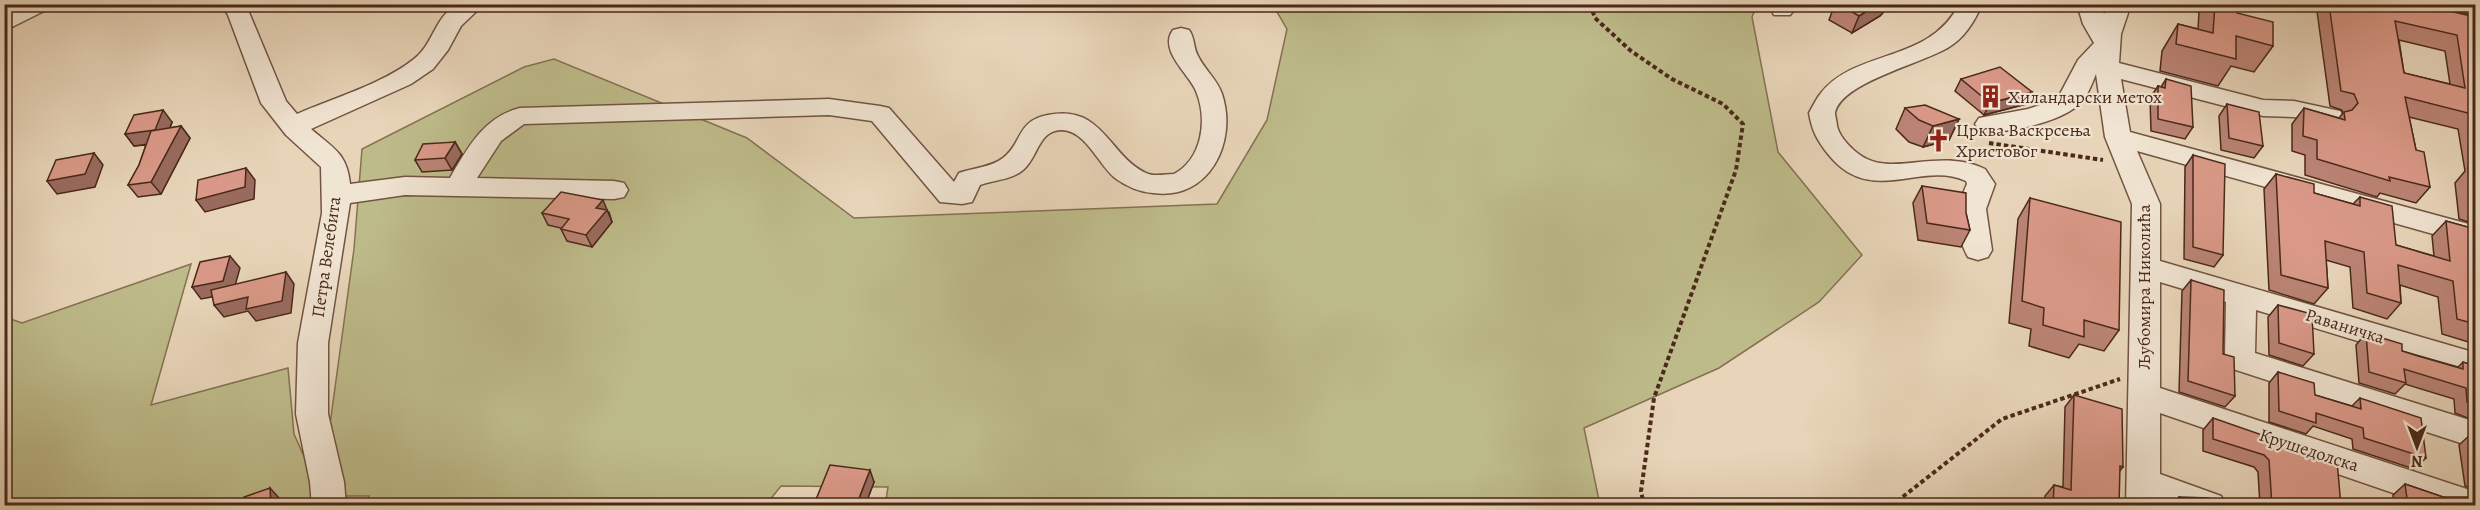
<svg xmlns="http://www.w3.org/2000/svg" width="2480" height="510" font-family="Alegreya,serif">
	<style>
		.green { fill: #bebb8a; stroke: #847252; stroke-width: 1.5 }
		.lines { fill: none; stroke-linecap: round; stroke-linejoin: round }
		.minor-casing { stroke: #725442; stroke-width: 3 }
		.path { stroke: #4a291a; stroke-width: 4; stroke-dasharray: 4.5 3; stroke-linecap: butt }
		.minor { fill: #f0e4d2; fill-rule: evenodd }
		.wall { fill: #bb8475; stroke: #4a291a; stroke-width: 1.5; fill-rule: evenodd }
		.shaded-wall { fill: #996b5f; stroke: #4a291a; stroke-width: 1.5 }
		.building { fill: #da9988; stroke: #4a291a; stroke-width: 1.5; fill-rule: evenodd }
		.labels { text-anchor: middle; stroke-width: 4.5; stroke-linejoin: round; paint-order: stroke }
		.poi-label { font-size: 18px; fill: #4a291a; stroke: #f0e4d2; text-anchor: start }
		.street-label { font-size: 18px; fill: #4a291a; stroke: #f0e4d2 }
	</style>
	<rect width="100%" height="100%" fill="#e8d5b9"/>
	<filter id="stains"><feTurbulence type="fractalNoise" baseFrequency=".00333" numOctaves="4"/><feColorMatrix values="0 0 0 0 .2 0 0 0 0 .09 0 0 0 0 .02 0 0 0 .5 -.17"/></filter>
	<radialGradient id="worn" r=".72"><stop offset=".6" stop-color="#630" stop-opacity="0"/><stop offset="1" stop-color="#630" stop-opacity=".3"/></radialGradient>
	<g class="green">
		<path d="M1273,5H1757L1752,17L1778,152L1862,255L1819,302L1719,368L1584,428L1600,505L885,506L888,487L781,486L765,506L368,505L369,496H335L330,454V424L354,249L362,149L524,67L554,59L747,138L854,218L1217,204L1267,120L1287,29Z"/>
		<path d="M191,264L151,405L288,368L294,434L325,503L309,506H5V317L22,323Z"/>
	</g>
	<g class="lines">
		<defs>
			<g id="minor">
				<path d="M22,4H51L48,9L4,31V14Z"/>
				<path d="M221,4H244L248,10L286,101L297,114C333,98 383,84 414,59C433,45 435,16 457,5C464,2 477,4 484,4L461,26L448,50L433,69L411,84L311,129C333,148 347,153 350,184L405,177L450,178C468,147 484,117 520,108L829,99L880,106L889,108L954,182L959,173C973,168 992,167 1003,158C1023,143 1016,121 1048,115C1103,104 1108,155 1146,173C1154,177 1165,174 1174,174C1202,159 1208,120 1196,91C1189,74 1158,50 1173,30L1181,28L1189,30C1195,38 1193,47 1198,56C1204,69 1217,79 1222,94C1238,142 1209,201 1153,193C1139,192 1126,186 1115,178C1098,164 1086,131 1062,130C1038,130 1038,158 1023,170C1011,180 994,180 980,185L972,202L962,204L940,202L872,121L829,115L524,124L501,141L477,178L614,181L624,183L628,190L624,197L614,199L405,195L350,203L328,343V414L344,482L346,506H312L310,482L296,414L298,343L322,213L321,167L286,135L261,103L228,15Z"/>
				<path d="M1768,4H1792L1794,10L1790,15H1774Z"/>
				<path d="M1959,4H1982C1975,21 1964,38 1949,47C1924,63 1841,82 1835,113C1835,116 1837,122 1837,126C1840,139 1856,154 1867,159C1898,174 1942,148 1985,169L1995,184L1986,209L1992,250L1988,257L1978,260L1968,257C1955,234 1956,207 1967,184L1966,181C1921,160 1871,208 1828,154C1817,140 1812,131 1809,113C1813,106 1816,99 1821,93C1855,49 1931,63 1959,4Z"/>
				<path d="M2077,4H2101L2104,14L2108,4H2131L2121,34L2119,63L2263,100L2294,101L2340,111L2344,117L2340,123L2331,125L2294,117L2263,116L2121,79L2130,132L2476,226V246L2137,151L2160,204V261L2476,353V377L2256,310L2255,353L2476,422V448L2233,369L2225,356L2226,302L2160,282V388L2476,492V506H2431L2160,413V474L2221,496L2226,506H2168L2160,502V506H2126L2132,204L2105,137L2096,74C2091,86 2087,98 2077,106C2059,122 2002,136 1979,130L1975,124L1979,118L2028,109L2046,103L2060,94L2078,60L2094,43L2083,24Z"/>
				<path d="M2380,4H2421L2476,19V33L2383,9Z"/>
			</g>
		</defs>
		<use href="#minor" class="minor-casing"/>
		<g class="path">
			<path d="M1590,4L1595,18L1631,51L1672,79L1723,104L1743,124L1736,170L1654,398L1641,491L1644,506"/>
			<path d="M1989,143L2103,160"/>
			<path d="M1891,506L2002,419L2120,379"/>
		</g>
		<use href="#minor" class="minor"/>
	</g>
	<g class="wall">
		<path d="M1835,4H1891L1880,16L1852,33L1829,20Z"/>
		<path d="M2167,4H2237V13L2273,46L2254,72L2231,66L2218,86L2160,71L2162,51L2178,24L2198,29L2199,12Z"/>
		<path d="M2316,4H2401L2409,6L2411,4H2419L2475,41V224L2459,219L2455,183L2465,171L2458,129L2409,117L2416,150L2430,187L2416,203L2380,193L2377,197L2305,175V155L2292,151V124L2304,108L2339,118L2343,113L2342,110L2330,106ZM2399,40L2445,51L2450,84L2404,73Z"/>
		<path d="M2434,4H2475V15L2474,16L2434,5Z"/>
		<path d="M1961,79L2026,104L1984,115L1955,91Z"/>
		<path d="M2166,79L2193,127L2185,139L2151,131L2150,98L2158,86L2161,87Z"/>
		<path d="M2227,104L2263,146L2254,158L2221,150L2219,116Z"/>
		<path d="M1905,108L1959,119L1949,140L1923,147L1909,142L1896,129Z"/>
		<path d="M172,122L170,128L181,126L190,138L161,194L138,197L128,185L139,165L146,145L134,146L125,134Z"/>
		<path d="M455,142L462,154L452,170L422,172L415,160Z"/>
		<path d="M2193,155L2223,255L2214,267L2184,259L2185,167Z"/>
		<path d="M2276,174L2314,193L2353,204L2360,197L2396,245L2434,256L2432,236L2446,221L2475,229V344L2442,334L2438,297L2400,285L2401,303L2387,319L2353,308L2350,267L2326,260L2328,288L2314,304L2269,290L2264,189Z"/>
		<path d="M1922,186L1966,213L1970,230L1961,247L1918,240L1913,203Z"/>
		<path d="M2030,198L2119,330L2104,351L2079,344L2069,358L2029,346L2031,329L2009,323L2018,219Z"/>
		<path d="M609,212L612,222L592,247L567,241L561,229V228L548,225L542,213Z"/>
		<path d="M2191,280L2223,354L2235,396L2225,407L2179,392L2182,291Z"/>
		<path d="M2278,305L2314,354L2303,366L2269,355L2268,317Z"/>
		<path d="M2366,333L2402,351L2458,367L2463,362L2475,366V421L2455,413L2454,399L2405,384L2395,394L2359,383L2356,345Z"/>
		<path d="M2278,372L2315,395L2352,406L2360,398L2426,458L2414,469L2353,449L2352,439L2313,426L2306,434L2269,422V383Z"/>
		<path d="M2074,395L2123,467L2119,472V506H2045V496L2054,485L2063,487L2065,407Z"/>
		<path d="M2213,418L2341,506H2260L2258,472L2254,467L2203,451V430Z"/>
		<path d="M2471,434L2475,435V490L2465,486L2459,445Z"/>
		<path d="M874,482L865,506H817L815,502Z"/>
		<path d="M2405,484L2443,497L2475,506H2394L2393,495Z"/>
		<path d="M2179,497L2210,506H2171Z"/>
	</g>
	<g class="shaded-wall">
		<path d="M1878,4H1891L1880,16L1852,33L1859,16Z"/>
		<path d="M2032,92L2026,104L1984,115L1990,103Z"/>
		<path d="M163,110L172,122L164,142L134,146L125,134Z"/>
		<path d="M1959,119L1949,140L1923,147L1933,126Z"/>
		<path d="M181,126L190,138L161,194L151,182Z"/>
		<path d="M455,142L462,154L452,170L445,158Z"/>
		<path d="M94,153L103,165L95,187L57,194L47,181Z"/>
		<path d="M246,168L255,180L254,199L205,212L196,200Z"/>
		<path d="M603,200L612,222L592,247L586,235L596,208Z"/>
		<path d="M230,256L240,268L233,293L201,299L192,287Z"/>
		<path d="M286,272L294,284L291,313L256,321L248,311L224,317L214,305Z"/>
		<path d="M870,470L874,482L865,506H856Z"/>
		<path d="M270,488L280,499L281,506H271Z"/>
	</g>
	<g class="building">
		<path d="M1839,4H1878L1859,16Z"/>
		<path d="M2215,4H2237V13L2273,22V46L2236,36V59L2176,44L2178,24L2213,33Z"/>
		<path d="M2329,4H2401L2412,7V4H2419L2471,16L2475,41V137L2472,114L2405,97L2416,150L2424,152L2430,187L2389,177L2390,181L2317,159V140L2303,136L2304,108L2345,120L2344,112L2352,110L2358,103L2354,94L2341,91ZM2395,21L2457,35L2465,88L2404,73Z"/>
		<path d="M2000,67L2032,92L1990,103L1961,79Z"/>
		<path d="M2166,79L2191,86L2193,127L2158,119V86L2165,88Z"/>
		<path d="M2227,104L2259,112L2263,146L2229,138Z"/>
		<path d="M1925,105L1959,119L1933,126L1919,120L1905,108Z"/>
		<path d="M163,110L155,130L125,134L134,115Z"/>
		<path d="M181,126L151,182L128,185L139,165L151,131Z"/>
		<path d="M455,142L445,158L415,160L423,144Z"/>
		<path d="M94,153L85,174L47,181L56,160Z"/>
		<path d="M2193,155L2225,164L2223,255L2193,247Z"/>
		<path d="M246,168L245,187L196,200L198,180Z"/>
		<path d="M2468,168L2475,170V204H2473Z"/>
		<path d="M2276,174L2314,184V193L2360,206V197L2392,206L2396,245L2450,261L2446,221L2475,229V324L2457,319L2453,281L2398,265L2401,303L2367,293L2364,252L2325,241L2328,288L2281,275Z"/>
		<path d="M1922,186L1966,193V213L1970,230L1927,223Z"/>
		<path d="M561,192L603,200L596,208L607,210L586,235L561,229L569,219L542,213Z"/>
		<path d="M2030,198L2121,222L2119,330L2084,320V337L2043,325L2044,308L2022,301Z"/>
		<path d="M230,256L223,281L192,287L200,262Z"/>
		<path d="M286,272L282,301L246,309L248,297L214,305L211,290Z"/>
		<path d="M2191,280L2224,290L2223,354L2234,357L2235,396L2188,381Z"/>
		<path d="M2278,305L2312,314L2314,354L2279,343Z"/>
		<path d="M2366,333L2402,344V351L2418,356L2463,369V362L2475,366V405L2467,402L2466,388L2404,369L2406,383L2369,372Z"/>
		<path d="M2278,372L2314,383L2315,395L2361,409L2360,398L2421,418L2426,458L2364,438L2363,428L2316,413V423L2279,411Z"/>
		<path d="M2074,395L2122,409L2123,467L2120,466L2119,506H2053L2054,485L2071,490Z"/>
		<path d="M2213,418L2337,461L2341,506H2272L2269,460L2264,455L2213,439Z"/>
		<path d="M2471,434L2475,435V465Z"/>
		<path d="M830,465L870,470L856,506H846L815,502Z"/>
		<path d="M2405,484L2443,497H2469L2475,499V506H2408Z"/>
		<path d="M270,488L271,506H244V497Z"/>
		<path d="M2179,497L2209,498L2210,506H2179Z"/>
	</g>
	<defs>
		<symbol id="building-bare" viewBox="-9 -9 18 18"><path d="M-4-6H4V6H1V3H-1V6H-4ZM-2.5-4.3h1.7v1.8h-1.7ZM.8-4.3h1.7v1.8H.8ZM-2.5-1h1.7V.8h-1.7ZM.8-1h1.7V.8H.8Z" fill="#8f2418" stroke="#f0e4d2" stroke-width="2.5" paint-order="stroke"/></symbol>
		<symbol id="church-bare" viewBox="-9 -9 18 18"><path d="M-1.2-6h2.4v3.5h3.3v2.4h-3.3V6h-2.4V-.1h-3.3v-2.4h3.3Z" fill="#8f2418" stroke="#f0e4d2" stroke-width="2.5" paint-order="stroke"/></symbol>
	</defs>
	<g fill-rule="evenodd">
		<use href="#building-bare" x="1974" y="80" width="33" height="33"/>
		<use href="#church-bare" x="1922" y="124" width="33" height="33"/>
	</g>
	<g class="labels">
		<g class="poi-label">
			<text x="2008" y="103">Хиландарски метох</text>
			<text x="1956" y="136">Црква Васкрсења<tspan x="1956" dy="21">Христовог</tspan></text>
		</g>
		<g class="street-label">
			<text transform="translate(326 257) rotate(-82)" y="6">Петра Велебита</text>
			<text transform="translate(2144 287) rotate(-90)" y="6">Љубомира Николића</text>
			<text transform="translate(2345 326) rotate(17)" y="6">Раваничка</text>
			<text transform="translate(2309 450) rotate(18)" y="6">Крушедолска</text>
		</g>
	</g>
	<rect width="2480" height="510" fill="none" stroke="#e8d5b9" stroke-width="24"/>
	<rect x="6" y="6" width="2468" height="498" fill="none" stroke="#4a291a" stroke-width="3"/>
	<rect x="12" y="12" width="2456" height="486" fill="none" stroke="#4a291a" stroke-width="1.5"/>
	<g transform="translate(2417 447) rotate(180)" stroke="#f0e4d2" stroke-width="4.5" paint-order="stroke">
	<path d="M0-4.5L10 22L0 15L-10 22Z" fill="#4a291a"/>
	<text y="-9" font-size="16" font-weight="bold" text-anchor="middle" fill="#4a291a">N</text>
	</g>
	<rect width="100%" height="100%" filter="url(#stains)"/>
	<rect width="100%" height="100%" fill="url(#worn)"/>
</svg>
